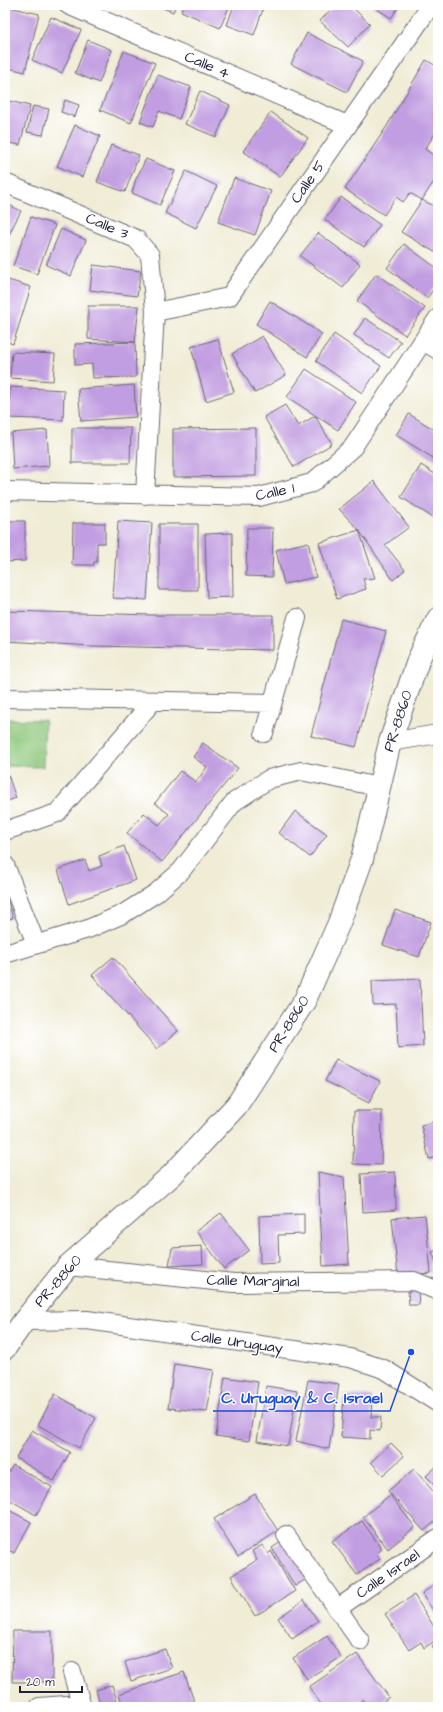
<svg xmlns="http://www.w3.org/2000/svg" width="443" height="1712" viewBox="0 0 443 1712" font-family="'Architects Daughter',sans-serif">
  <rect width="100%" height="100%" fill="#fff"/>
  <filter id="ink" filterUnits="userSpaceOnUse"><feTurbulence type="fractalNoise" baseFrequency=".025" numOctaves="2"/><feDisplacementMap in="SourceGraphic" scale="8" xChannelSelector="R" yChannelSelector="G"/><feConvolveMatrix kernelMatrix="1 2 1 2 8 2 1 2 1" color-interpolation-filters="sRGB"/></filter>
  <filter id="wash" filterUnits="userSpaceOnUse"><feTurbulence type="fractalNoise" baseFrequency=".012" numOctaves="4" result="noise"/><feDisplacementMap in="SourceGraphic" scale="16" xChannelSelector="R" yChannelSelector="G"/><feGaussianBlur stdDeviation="0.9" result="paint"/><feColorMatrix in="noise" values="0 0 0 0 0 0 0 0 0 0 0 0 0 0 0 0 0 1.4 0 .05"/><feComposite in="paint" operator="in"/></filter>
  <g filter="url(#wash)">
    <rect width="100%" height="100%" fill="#f0ecd5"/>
    <path fill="#8dc77c" stroke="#58745c" d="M5,719L45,720L43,767L5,766Z"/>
    <g id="blocks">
      <path fill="#c19de1" d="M155,5H176L173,12Z
        M184,5H230L220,28L181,11Z
        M234,5H253L263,9L254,35L227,25Z
        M335,5H350L370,24L348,47L320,21Z
        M371,5H400L391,18Z
        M5,6L39,14L25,72L5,67Z
        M51,17L81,30L62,73L32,60Z
        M307,33L363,61L347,92L291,64Z
        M88,40L112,50L99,83L75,73Z
        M124,51L155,63L131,123L100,110Z
        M426,60L438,67V134L436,132L425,149L438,159V175L422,200L410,193L403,202L396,197L384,215L345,189L387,126Z
        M158,75L191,87L179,119L159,111L153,127L140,122Z
        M200,91L230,105L216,137L185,124Z
        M5,100L30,106L20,145L5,142Z
        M65,100L79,105L75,117L61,112Z
        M33,106L49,109L43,135L27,132Z
        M271,112L308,138L280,177L243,151Z
        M75,125L100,136L82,177L57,166Z
        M111,145L139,155L125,192L97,182Z
        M146,159L175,171L160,205L132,193L136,179Z
        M186,171L217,186L196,228L165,213Z
        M234,178L271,191L255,235L218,222Z
        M341,197L380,225L364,247L325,220Z
        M422,200L438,208V254L401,232Z
        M5,203L21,211L5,242Z
        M31,217L55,225L37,274L13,266Z
        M61,229L86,240L71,276L46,265Z
        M318,233L360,264L343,288L300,256Z
        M404,244L438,269V283L427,298L387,268Z
        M93,265L141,271L137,296L90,290Z
        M376,274L425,308L405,335L357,301Z
        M5,279L31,287L13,344L5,341Z
        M270,301L322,334L307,357L256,324Z
        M88,306H139L135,342L136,377L93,378L92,364L75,365V344L135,342L88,339Z
        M365,318L401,342L389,358L354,335Z
        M334,334L381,366L362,393L316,361Z
        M262,336L286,375L255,393L232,354Z
        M218,339L234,392L206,401L191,347Z
        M12,352L55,354L53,381L10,378Z
        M306,369L356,402L338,430L287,397Z
        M134,385L136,417L81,421L78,389Z
        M10,387L64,390L63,420L8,418Z
        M285,405L298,426L315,416L332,444L294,467L264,417Z
        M409,414L438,432V461L396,435Z
        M72,428H131L130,463H72Z
        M256,428V476L173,477V429Z
        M47,430L49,466L13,469L11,433Z
        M421,465L438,476V521L401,497Z
        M374,481L409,527L385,545L405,570L393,580L359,530L375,578L363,579L366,589L337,599L319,543L359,530L339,509Z
        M5,521H25V561L5,562Z
        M118,521L152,523L147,600L113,598Z
        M73,523H105V543H97V562H94V565H72Z
        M159,524H198V590H159Z
        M247,528H273L272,577L246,576Z
        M232,533L233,597L207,598L205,534Z
        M308,542L316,577L284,584L276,550Z
        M5,611L152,615H273V650L92,646L5,641Z
        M341,619L386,631L356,747L311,736Z
        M203,743L238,768L162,862L127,833L144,813L159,825L169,814L155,803L180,771L196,782L207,767L193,757Z
        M8,775L16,798L5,802V776Z
        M295,811L327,834L310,857L279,833Z
        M124,846L136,880L69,904L58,870L85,860L89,871L102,866L99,856Z
        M5,892L13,918L5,920Z
        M395,910L431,922L419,957L383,945Z
        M113,957L178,1031L157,1049L92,975Z
        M420,979L423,1046L398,1048L396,1004L373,1005L372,981Z
        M336,1060L380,1081L369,1103L325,1081Z
        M354,1111H382L381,1165L353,1164Z
        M438,1121V1157L429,1159L421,1125Z
        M318,1172L344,1177L349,1264L323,1266Z
        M395,1172L396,1210L363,1212L361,1174Z
        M221,1213L249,1250L224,1269L196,1231Z
        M304,1214V1234L278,1235L279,1263L260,1264L259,1216Z
        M425,1215L431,1273L398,1276L392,1218Z
        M202,1246L203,1264L169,1266L172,1248Z
        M438,1250V1267L432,1252Z
        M418,1290L419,1305H409L408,1291Z
        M174,1364L214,1370L207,1412L168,1408Z
        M225,1377L258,1382L249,1441L216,1436Z
        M308,1380L339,1384L329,1449L296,1441Z
        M266,1386L297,1391L288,1446L257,1441Z
        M55,1394L96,1418L79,1448L38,1425Z
        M344,1395L372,1396L371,1417H381L380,1431L370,1430V1439L341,1437Z
        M32,1430L70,1452L54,1481L16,1458Z
        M391,1443L404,1456L383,1475L371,1462Z
        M13,1465L52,1487L36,1515L5,1497V1478Z
        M438,1465V1488L426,1476Z
        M414,1469L438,1497V1519L424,1531L388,1491Z
        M255,1494L278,1531L238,1557L214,1519Z
        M390,1495L415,1527L388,1549L363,1517Z
        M5,1508L31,1522L14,1553L5,1548Z
        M362,1521L382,1549L376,1554L380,1559L357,1575L332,1541Z
        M284,1540L308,1578L295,1586L272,1548Z
        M262,1545L268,1554L271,1551L295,1591L255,1616L231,1576L257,1560L252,1551Z
        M438,1583V1618L422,1593Z
        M414,1595L438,1633V1639L424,1648L421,1642L409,1650L385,1614Z
        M304,1600L318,1621L292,1639L278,1618Z
        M13,1631H52V1682H12Z
        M327,1636L341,1657L307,1679L293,1658Z
        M438,1643V1655L432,1646Z
        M165,1649L172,1668L131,1681L125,1662Z
        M357,1654L389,1697L376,1707H369L363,1699L351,1707H323L309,1687Z
        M184,1672L196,1707H123L119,1694Z
        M112,1685L119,1707H101L96,1690Z"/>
    </g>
  </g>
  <g filter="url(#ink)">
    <use href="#blocks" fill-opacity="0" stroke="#6a6971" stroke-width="1"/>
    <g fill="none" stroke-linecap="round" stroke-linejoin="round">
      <defs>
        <path id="minor" d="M68,5L347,125
          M5,183L136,239L150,255L155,312L145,495
          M155,312L229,297L431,5
          M423,341L438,350
          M5,491L259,497L312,483L353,447L438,318
          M5,698L272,703
          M264,733L297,618
          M390,742L438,734
          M5,831L57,813L153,701
          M5,865L36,944
          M5,954L88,929L123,914L156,893L181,871L234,802L269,779L301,771L379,787
          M68,1266L234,1283L414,1281L438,1291
          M24,1321L87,1320L350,1358L384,1369L438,1403
          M286,1535L360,1641
          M337,1609L438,1538
          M72,1672L82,1707
          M39,1707L81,1704"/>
        <path id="tertiary" d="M5,1348L24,1321L68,1266L172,1175L237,1105L305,1000L339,923L362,859L390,742L419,658L438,619"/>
      </defs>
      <use href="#minor" stroke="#6a6971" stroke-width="20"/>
      <use href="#tertiary" stroke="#6a6971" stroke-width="24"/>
      <use href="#minor" stroke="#fff" stroke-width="18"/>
      <use href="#tertiary" stroke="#fff" stroke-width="22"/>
    </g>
  </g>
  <g text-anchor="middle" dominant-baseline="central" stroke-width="3" stroke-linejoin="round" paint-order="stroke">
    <g font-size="15" fill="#22223b" stroke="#fff">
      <text transform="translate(207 65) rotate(23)">Calle 4</text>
      <text transform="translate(308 182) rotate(-55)">Calle 5</text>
      <text transform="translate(107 226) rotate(23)">Calle 3</text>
      <text transform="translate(275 492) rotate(-12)">Calle 1</text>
      <text transform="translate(398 721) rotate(-72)">PR-8860</text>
      <text transform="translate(289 1024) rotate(-58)">PR-8860</text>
      <text transform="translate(58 1281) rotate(-49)">PR-8860</text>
      <text transform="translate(253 1281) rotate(1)">Calle Marginal</text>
      <text transform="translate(237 1342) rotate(8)">Calle Uruguay</text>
      <text transform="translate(388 1574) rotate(-35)">Calle Israel</text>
    </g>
  </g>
  <path fill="none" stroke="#1d4ed8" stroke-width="1.5" d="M411 1352L390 1411H213"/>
  <circle fill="#1d4ed8" stroke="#fff" stroke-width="1.5" cx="411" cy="1352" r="4"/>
  <g font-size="16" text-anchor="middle" font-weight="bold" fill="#1d4ed8" stroke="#fff" stroke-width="3" stroke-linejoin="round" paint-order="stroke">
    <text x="302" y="1403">C. Uruguay &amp; C. Israel</text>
  </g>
  <rect width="443" height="1712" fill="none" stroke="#fff" stroke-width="20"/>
  <path d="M20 1686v6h62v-6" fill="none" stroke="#22223b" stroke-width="2"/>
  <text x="26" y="1686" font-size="12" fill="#22223b" stroke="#ffffff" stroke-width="3" paint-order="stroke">20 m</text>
</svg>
